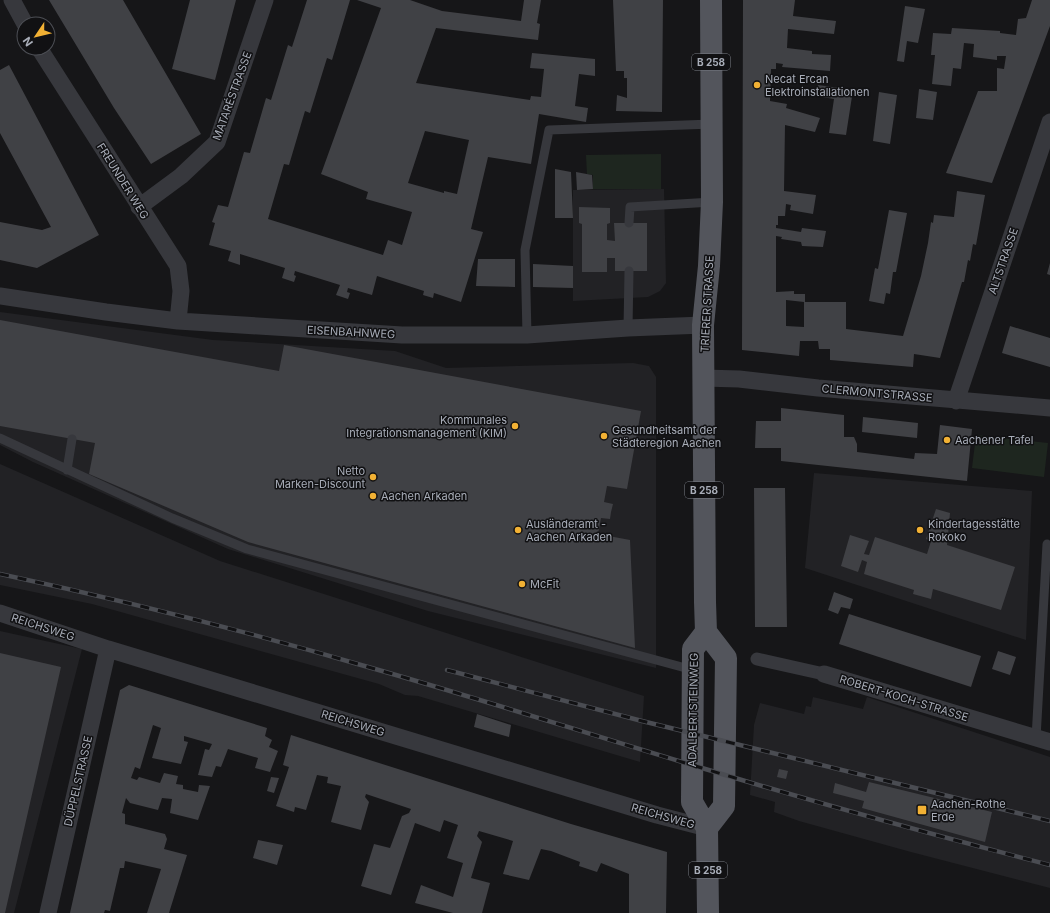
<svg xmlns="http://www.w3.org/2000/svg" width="1050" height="913" viewBox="0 0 1050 913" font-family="Inter,sans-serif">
  <rect width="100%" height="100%" fill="#161618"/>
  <path fill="#222225" d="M664,189L666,283L660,291L648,297L573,301V190Z
    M0,312L213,340L395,351L446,368L633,363L649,366L656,377V668L428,611L228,549L33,462L0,445Z
    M0,464L220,561L644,696L640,762L418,696L405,695L379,684L92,604L0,585Z
    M814,473L1032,491L1026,640L805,568Z
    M0,631L82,649L14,913H0Z
    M813,697L863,709L867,697L1050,757V888L911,852L799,821L774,812L775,802L750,795L754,725L760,703L804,714L806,706L811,707Z"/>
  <path fill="#1e261f" d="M661,154V189H593V175L587,174L586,155Z
    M976,435L1048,443L1044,477L972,468Z"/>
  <path fill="#404145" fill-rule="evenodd" d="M49,0H123L201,134L151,164L114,108Z
    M190,0H236L215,80L172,69Z
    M307,0H350L332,60L327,58L310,113L305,111L289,165L284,164L268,219L383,255L388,240L402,245L412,212L366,199L368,192L321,174L381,8L357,0H410L442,11L521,21L524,0H541L537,23L540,24L538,40L436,28L416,83L530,100L531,96L541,97L544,69L530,68L532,53L595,59V76L579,74L575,106L588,108L586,122L539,114L531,164L488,157L471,229L483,232L461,302L434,293L433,298L423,295L424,291L377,276L372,295L348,288L347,292L350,293L348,299L336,295L340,285L295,271L294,275L296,276L294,282L282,278L285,268L240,254V265L228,261L231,251L209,245L215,223L212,222L218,205L228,207L244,152L250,153L266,98L271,100L288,45L292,47ZM425,131L469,140L457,194L444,191V193L408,183Z
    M613,0H663L662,112L616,111L617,95L627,98V78H624V71H616Z
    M743,0H795L793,16L836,21L834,34L788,29L787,48L812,51V54L831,55L830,71L782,67L783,64L776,63V69H771L770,101L787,104L786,108L820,118L815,132L785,125L784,191L816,195L813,214L790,210L791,205L786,204L785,216H778V225H776V228L801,232L802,228L826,231L823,247L802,246L801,242L781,239L782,237L776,236V292L794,291V294H805V302H846V329L903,336L921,276L928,243L931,222L933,223L934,215L954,217L957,191L985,195L976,245L973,244L970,261L968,260L964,282H962L940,358L914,354L913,367L830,360V349H819L818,341H800L799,356L742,350ZM786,300L804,302V327L786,326Z
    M1032,0H1050V26L992,183L946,173L978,91H997V68L1004,69L1006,56H997V60L973,57L974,44L964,43L961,69L953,68L951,86L932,84L935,55H931L933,33L951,34L952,28L1000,31V33L1016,35L1018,19L1026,18Z
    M905,6L925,9L918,43L907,41L904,62L897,61Z
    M9,65L99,235L37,268L0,260V222L42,230L51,227L0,133V70Z
    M818,85L853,90L846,135L829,133L834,99L816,96Z
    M919,89L937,92L933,120L916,118Z
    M879,92L897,95L890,144L873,141Z
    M555,169L571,172L573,218H555Z
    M576,172L592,175L593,189L577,190Z
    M579,207L610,208V223L607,224V240L615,241L614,223H647V271H615V258H607V272H582V224L579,223Z
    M889,210L907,213L896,272H893L890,294L886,293L884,304L869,301L875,268L878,269Z
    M478,259H515V287L476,286Z
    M1050,263V275L1047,274Z
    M533,264L573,266V288L533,287Z
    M0,320L279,371L284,345L641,411L627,489L607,486L604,502L613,504L611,512L610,519L601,518L598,534L630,540L635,648L248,542L89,474L95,443L0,426Z
    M1010,326L1050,338V367L1002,353Z
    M781,408L844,415V437H854L857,444V452L914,459L915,453L937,454L940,425L972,429L967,481L781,461V448H755L756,421H781Z
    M863,417L918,423L917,438L862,432Z
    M754,488H785L787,627H755Z
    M936,509L950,513L947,545L1015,567L1001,610L933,589L931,599L913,594L914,590L864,574L867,562L862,560L858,572L841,566L850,535L869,541L864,554L869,555L875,537L927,554L931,541L926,539Z
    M834,592L853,599L850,609L841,607L838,614L828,610Z
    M849,614L981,656L971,687L839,644Z
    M998,651L1016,657L1010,675L992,669Z
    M0,653L61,667L5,913H0Z
    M129,685L267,728L265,736L272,740L269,747L278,751L270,772L255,768L258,758L228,749L221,767L216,766L212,777L198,775L205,749L209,750L212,744L184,736V741L188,742L181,764L152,758L161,728L153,725L140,769L135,767L131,778L137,780L139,777L160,783L164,773L178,776L176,784L183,785V789L198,792L199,785L210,786L198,820L170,813L172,799L162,798L158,810L130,803L126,798L122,813L125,814V824L165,834L167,839L164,849L187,855L169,913H147L161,869L125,861L124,868H120L110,911L105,910L104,913H70L120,690Z
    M477,714L511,725L509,737L474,727Z
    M291,735L571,824L667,852L666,913H629V874L601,863L597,872L579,866L580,862L551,851L541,849L529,880L503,874L513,841L479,831L477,836L482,842L471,878L490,883L482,913H453L415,903L421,885L453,897L463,863L447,858L458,825L444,820L440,832L415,823L391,895L361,886L374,844L390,848L402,816L409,813L411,809L366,794L365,797L369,802L361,830L331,822L341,786L327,783L328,777L317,775L306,810L295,807L294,812L276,806L289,767L283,765Z
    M779,769L788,771L786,779L777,777Z
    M271,777L279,778L274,793L267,791Z
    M869,782L992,812L985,842L862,808L864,801L833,793L835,783L866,792Z
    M258,840L283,845L277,865L253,858Z"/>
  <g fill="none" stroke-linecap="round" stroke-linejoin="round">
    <path stroke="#37383d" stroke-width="9" d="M629,223L630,207L712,202
      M628,328L629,271
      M527,335L525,250L549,130L712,124
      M0,438L172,518L247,549L693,670
      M67,470L72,439
      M1036,738L1047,544"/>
    <path stroke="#37383d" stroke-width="13" d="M757,659L824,674"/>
    <path stroke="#37383d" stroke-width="17" d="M12,0L25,24
      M39,48L178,266L181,291L178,321
      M139,207L181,176L217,142L265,0
      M0,296L106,312L178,321L402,335H527L628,328L703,325
      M703,378L739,379L818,388L1050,408
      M956,401L1050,122
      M0,613L108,649L657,815L707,828
      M824,674L1050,742
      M48,913L108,649"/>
    <path stroke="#53555c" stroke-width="22" d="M706,632L705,602L703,325L709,266L712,202L711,0
      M706,632L693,649L692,802L707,828L708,913
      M706,632L726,658L724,806L707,828"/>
    <defs>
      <path id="rail" d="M0,574C121,600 242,630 361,665C475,697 588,734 702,768C817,803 933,835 1050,865
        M447,670L642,721L1050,821"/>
    </defs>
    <use href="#rail" stroke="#4a4c52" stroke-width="4.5"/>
    <use href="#rail" stroke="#111113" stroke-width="3" stroke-dasharray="9" stroke-linecap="butt"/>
  </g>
  <g fill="#f2b134" stroke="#111113" stroke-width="1.5">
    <circle cx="757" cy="85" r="4"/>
    <circle cx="515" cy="426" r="4"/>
    <circle cx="604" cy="436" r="4"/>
    <circle cx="947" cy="440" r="4"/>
    <circle cx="373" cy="477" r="4"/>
    <circle cx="373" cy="496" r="4"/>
    <circle cx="518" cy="530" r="4"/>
    <circle cx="920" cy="530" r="4"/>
    <circle cx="522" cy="584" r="4"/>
    <rect x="917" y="805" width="10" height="10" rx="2"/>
  </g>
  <g text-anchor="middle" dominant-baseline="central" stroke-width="3" stroke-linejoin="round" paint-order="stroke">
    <g fill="#111113" stroke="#7b7e86" stroke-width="1">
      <rect x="692" y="54" width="38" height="16" rx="3"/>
      <rect x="685" y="482" width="38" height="16" rx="3"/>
      <rect x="689" y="862" width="38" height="16" rx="3"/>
    </g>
    <g font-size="10" font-weight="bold" fill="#a8adb8">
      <text x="711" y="62">B 258</text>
      <text x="704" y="490">B 258</text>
      <text x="708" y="870">B 258</text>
    </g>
    <g font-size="11" fill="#a8adb8" stroke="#111113" text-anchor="start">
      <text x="765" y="79">Necat Ercan<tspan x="765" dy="13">Elektroinstallationen</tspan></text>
      <text x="507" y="420" text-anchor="end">Kommunales<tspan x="507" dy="13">Integrationsmanagement (KIM)</tspan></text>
      <text x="612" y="430">Gesundheitsamt der<tspan x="612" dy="13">Städteregion Aachen</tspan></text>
      <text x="955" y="440">Aachener Tafel</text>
      <text x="365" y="471" text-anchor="end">Netto<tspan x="365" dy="13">Marken-Discount</tspan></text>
      <text x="381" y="496">Aachen Arkaden</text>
      <text x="526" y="524">Ausländeramt -<tspan x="526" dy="13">Aachen Arkaden</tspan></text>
      <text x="928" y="524">Kindertagesstätte<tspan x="928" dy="13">Rokoko</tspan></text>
      <text x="530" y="584">McFit</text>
      <text x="931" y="804">Aachen-Rothe<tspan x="931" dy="13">Erde</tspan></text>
    </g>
    <g font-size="11" fill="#a8adb8" stroke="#111113">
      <text transform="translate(232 96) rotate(-70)">MATARÉSTRASSE</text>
      <text transform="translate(123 181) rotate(58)">FREUNDER WEG</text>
      <text transform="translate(1003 261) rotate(-71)">ALTSTRASSE</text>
      <text transform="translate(707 304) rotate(-87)">TRIERER STRASSE</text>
      <text transform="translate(351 332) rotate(3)">EISENBAHNWEG</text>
      <text transform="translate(877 393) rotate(5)">CLERMONTSTRASSE</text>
      <text transform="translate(43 627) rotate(18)">REICHSWEG</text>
      <text transform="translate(904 698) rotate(17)">ROBERT-KOCH-STRASSE</text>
      <text transform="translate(693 710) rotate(-89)">ADALBERTSTEINWEG</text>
      <text transform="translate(353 723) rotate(17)">REICHSWEG</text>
      <text transform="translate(78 781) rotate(-77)">DÜPPELSTRASSE</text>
      <text transform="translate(663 816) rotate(16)">REICHSWEG</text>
    </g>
  </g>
  <g transform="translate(36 36) rotate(235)"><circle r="19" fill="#111113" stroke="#4d4f55"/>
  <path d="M0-3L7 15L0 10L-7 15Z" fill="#f2b134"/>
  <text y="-6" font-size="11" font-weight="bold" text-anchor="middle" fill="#a8adb8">N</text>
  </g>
</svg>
